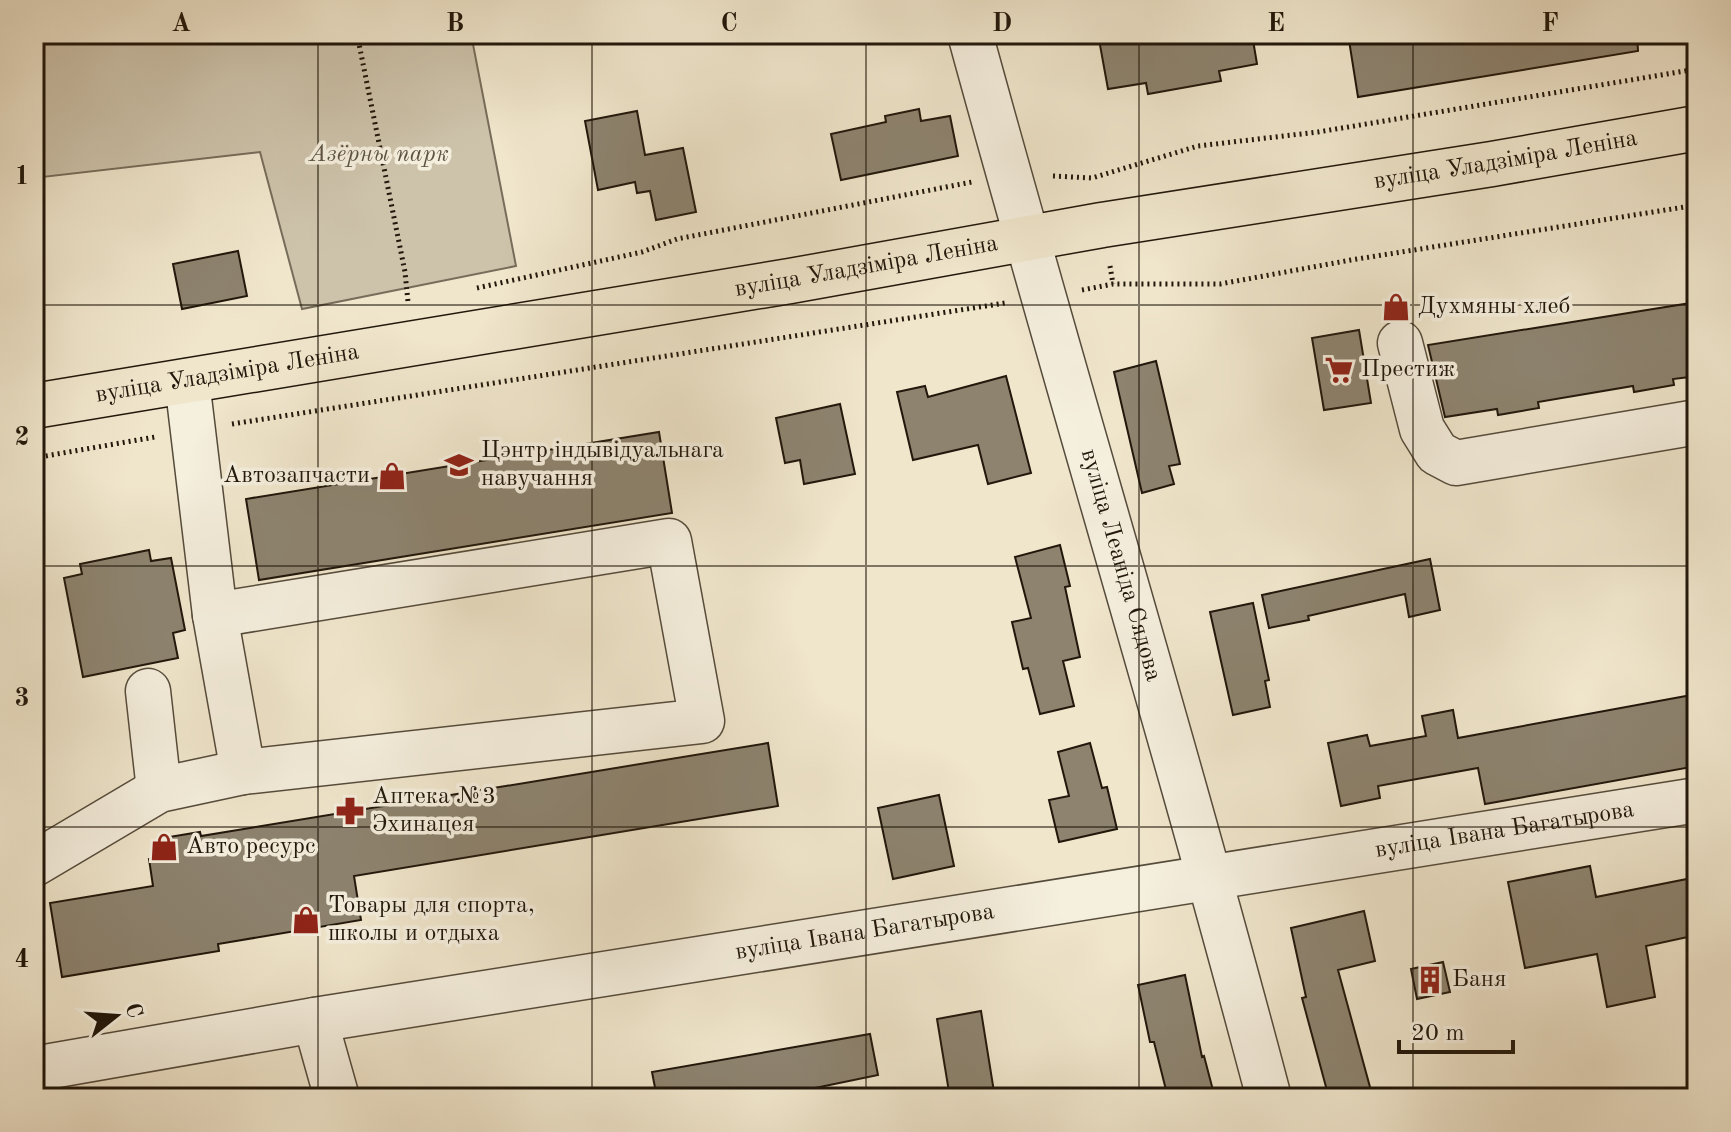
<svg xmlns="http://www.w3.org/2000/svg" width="1731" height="1132" viewBox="0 0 1731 1132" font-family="'Old Standard TT',serif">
  <rect width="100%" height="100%" fill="#f0e6cc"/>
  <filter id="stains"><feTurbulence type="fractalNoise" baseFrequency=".0025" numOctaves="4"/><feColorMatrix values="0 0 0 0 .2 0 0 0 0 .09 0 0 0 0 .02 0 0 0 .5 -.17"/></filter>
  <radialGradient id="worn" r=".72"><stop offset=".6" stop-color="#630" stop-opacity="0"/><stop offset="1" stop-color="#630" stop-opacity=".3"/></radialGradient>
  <path fill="#cdc3ab" stroke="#776d5b" stroke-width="2" d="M34,34H471L516,266L302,309L260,152L34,178Z"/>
  <path fill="#8d836f" stroke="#21170b" stroke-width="2" d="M1098,34H1252L1257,64L1219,71L1221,81L1148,94L1146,83L1108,89Z
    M1348,34H1637L1638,51L1358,97Z
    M919,109L921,121L950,116L958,156L841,180L831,134L886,122L885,116Z
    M637,111L645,155L683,148L696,212L656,220L650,191L637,193L635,182L598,190L585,121Z
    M238,251L247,296L182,309L173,264Z
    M1697,302V376L1673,379L1674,385L1634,392L1633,386L1538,402L1539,408L1498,415L1497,409L1445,417L1428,345Z
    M1359,330L1371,403L1324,410L1312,338Z
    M1156,361L1180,464L1169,466L1174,484L1142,493L1114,372Z
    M1006,376L1031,473L988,484L978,445L913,460L897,392L925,386L928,397Z
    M840,404L855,474L804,484L800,460L785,463L776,418Z
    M659,432L672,513L259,580L246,499Z
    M1060,545L1070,586L1065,587L1080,657L1063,661L1074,706L1040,714L1028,668L1023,669L1012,622L1031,618L1015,557Z
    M149,550L151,561L171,558L185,630L173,633L178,658L83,677L64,578L82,574L80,564Z
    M1430,559L1440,610L1409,617L1405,594L1308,616L1309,620L1269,628L1262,595Z
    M1253,603L1269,680L1265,681L1270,707L1233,715L1210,612Z
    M1697,694V766L1485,804L1478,768L1378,786L1380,798L1341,806L1328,743L1367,735L1370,746L1426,736L1422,716L1453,710L1458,738Z
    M768,743L778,806L354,876L361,920L218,944L219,951L62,977L50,903L153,886L149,859L166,856L163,838L200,832L201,836Z
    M1090,743L1102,788L1107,787L1117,829L1059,842L1049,800L1069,796L1058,752Z
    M939,795L954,866L893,879L878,808Z
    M1590,866L1596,897L1687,879L1697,935L1646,946L1655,997L1607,1007L1597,954L1525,968L1508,882Z
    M1364,911L1375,961L1338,970L1373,1098H1329L1302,998L1306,997L1291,928Z
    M1443,962L1450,992L1417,999L1411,969Z
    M1185,975L1202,1057L1204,1056L1215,1098H1168L1154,1042H1150L1138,985Z
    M981,1011L995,1098H950L937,1019Z
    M870,1034L878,1075L815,1088L817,1098H657L652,1072Z"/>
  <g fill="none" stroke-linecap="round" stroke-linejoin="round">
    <defs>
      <g id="minor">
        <path id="s1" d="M970,34C1067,389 1175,742 1269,1098"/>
        <path d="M1400,343L1422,429L1437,453L1456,463L1697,422"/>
        <path d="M187,381L215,615L243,772"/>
        <path d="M148,691L159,790"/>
        <path d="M34,864L159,790L243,772L702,721L669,541L215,615"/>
        <path d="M315,1020L337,1098"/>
        <path id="s2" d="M34,1069L315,1020L1697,800"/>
      </g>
      <g id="major">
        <path id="s3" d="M34,406L790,281L1102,225L1492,164L1697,128"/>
      </g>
    </defs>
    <use href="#minor" stroke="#554b3b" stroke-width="47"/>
    <use href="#major" stroke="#21170b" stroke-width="47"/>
    <path stroke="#21170b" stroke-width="5" stroke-dasharray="2 4" stroke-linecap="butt" d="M357,34L405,272L408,302
      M1053,176L1092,178L1198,146L1318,132L1697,69
      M1110,266L1113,284
      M477,288L642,252L677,239L972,182
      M1082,290L1113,284H1220L1351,260L1697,205
      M232,424L1005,303
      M34,458L155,437"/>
    <use href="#minor" stroke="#f5efde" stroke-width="44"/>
    <use href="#major" stroke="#f0e6cc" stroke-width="44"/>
  </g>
  <path fill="none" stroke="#21170b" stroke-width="2" stroke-opacity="0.55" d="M318,34V1098M592,34V1098M866,34V1098M1139,34V1098M1413,34V1098M34,305H1697M34,566H1697M34,827H1697"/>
  <defs>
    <symbol id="shop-bare" viewBox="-9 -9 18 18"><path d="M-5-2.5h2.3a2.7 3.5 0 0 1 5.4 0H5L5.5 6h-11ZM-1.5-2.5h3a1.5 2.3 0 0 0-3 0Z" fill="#8f2418" stroke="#f5efde" stroke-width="2.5" paint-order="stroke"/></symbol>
    <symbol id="supermarket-bare" viewBox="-9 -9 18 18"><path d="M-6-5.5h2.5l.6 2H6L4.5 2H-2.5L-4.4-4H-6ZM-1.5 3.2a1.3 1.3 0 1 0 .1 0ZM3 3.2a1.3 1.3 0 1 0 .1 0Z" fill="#8f2418" stroke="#f5efde" stroke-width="2.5" paint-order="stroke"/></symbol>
    <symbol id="school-bare" viewBox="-9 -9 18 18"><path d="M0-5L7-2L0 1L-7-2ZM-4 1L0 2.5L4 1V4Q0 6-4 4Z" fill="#8f2418" stroke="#f5efde" stroke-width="2.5" paint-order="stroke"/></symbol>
    <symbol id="pharmacy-bare" viewBox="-9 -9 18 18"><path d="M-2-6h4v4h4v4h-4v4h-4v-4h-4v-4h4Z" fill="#8f2418" stroke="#f5efde" stroke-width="2.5" paint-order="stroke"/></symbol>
    <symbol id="building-bare" viewBox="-9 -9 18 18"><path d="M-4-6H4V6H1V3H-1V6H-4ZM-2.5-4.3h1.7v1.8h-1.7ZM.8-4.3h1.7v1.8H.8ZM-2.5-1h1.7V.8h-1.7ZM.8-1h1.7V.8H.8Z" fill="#8f2418" stroke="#f5efde" stroke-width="2.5" paint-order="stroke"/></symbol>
  </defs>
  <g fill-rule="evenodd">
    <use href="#shop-bare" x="1376" y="287" width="40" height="40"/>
    <use href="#supermarket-bare" x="1319" y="350" width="40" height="40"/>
    <use href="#school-bare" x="439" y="445" width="40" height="40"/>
    <use href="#shop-bare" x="372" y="456" width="40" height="40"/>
    <use href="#pharmacy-bare" x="330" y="791" width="40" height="40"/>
    <use href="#shop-bare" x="144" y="827" width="40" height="40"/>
    <use href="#shop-bare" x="286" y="900" width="40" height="40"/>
    <use href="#building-bare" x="1410" y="960" width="40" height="40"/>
  </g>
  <g text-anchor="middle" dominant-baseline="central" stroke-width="7" stroke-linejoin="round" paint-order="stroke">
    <g font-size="24" font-style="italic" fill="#5d5343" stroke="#f5efde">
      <text x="379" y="155">Азёрны парк</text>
    </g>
    <g font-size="24" fill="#21170b" stroke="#f5efde">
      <text stroke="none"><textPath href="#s3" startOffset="1492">вуліца Уладзіміра Леніна</textPath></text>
      <text stroke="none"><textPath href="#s3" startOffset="844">вуліца Уладзіміра Леніна</textPath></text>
      <text stroke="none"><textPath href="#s3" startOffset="196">вуліца Уладзіміра Леніна</textPath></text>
      <text stroke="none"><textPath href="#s1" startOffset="552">вуліца Леаніда Сядова</textPath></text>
      <text stroke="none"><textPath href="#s2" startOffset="1490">вуліца Івана Багатырова</textPath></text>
      <text stroke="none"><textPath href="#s2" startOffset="842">вуліца Івана Багатырова</textPath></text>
    </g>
    <g font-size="24" fill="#21170b" stroke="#f5efde" text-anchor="start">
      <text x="1418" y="307">Духмяны хлеб</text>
      <text x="1361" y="370">Престиж</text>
      <text x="481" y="451">Цэнтр індывідуальнага<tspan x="481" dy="28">навучання</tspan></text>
      <text x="370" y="476" text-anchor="end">Автозапчасти</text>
      <text x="372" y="797">Аптека №3<tspan x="372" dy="28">Эхинацея</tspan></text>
      <text x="186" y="847">Авто ресурс</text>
      <text x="328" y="906">Товары для спорта,<tspan x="328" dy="28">школы и отдыха</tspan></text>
      <text x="1452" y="980">Баня</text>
    </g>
  </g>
  <rect width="1731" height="1132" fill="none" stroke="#f0e6cc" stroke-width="88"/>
  <g transform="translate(116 1016) rotate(73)" stroke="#f5efde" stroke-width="6" paint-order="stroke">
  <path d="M0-6L14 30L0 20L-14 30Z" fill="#21170b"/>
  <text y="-12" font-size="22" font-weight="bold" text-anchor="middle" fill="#21170b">С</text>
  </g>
  <path d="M1399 1040v12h114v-12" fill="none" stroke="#21170b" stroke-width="4"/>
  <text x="1411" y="1040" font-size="24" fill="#21170b" stroke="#f5efde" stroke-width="6" paint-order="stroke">20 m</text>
  <rect x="44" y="44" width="1643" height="1044" fill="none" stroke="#21170b" stroke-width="3"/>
  <g font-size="26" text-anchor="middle" font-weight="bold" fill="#21170b">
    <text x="181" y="31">A</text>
    <text x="455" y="31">B</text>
    <text x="729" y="31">C</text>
    <text x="1002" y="31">D</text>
    <text x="1276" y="31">E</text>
    <text x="1550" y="31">F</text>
    <text x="22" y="184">1</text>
    <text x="22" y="445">2</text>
    <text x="22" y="706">3</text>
    <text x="22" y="967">4</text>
  </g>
  <rect width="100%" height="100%" filter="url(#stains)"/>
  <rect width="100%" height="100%" fill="url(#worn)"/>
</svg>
